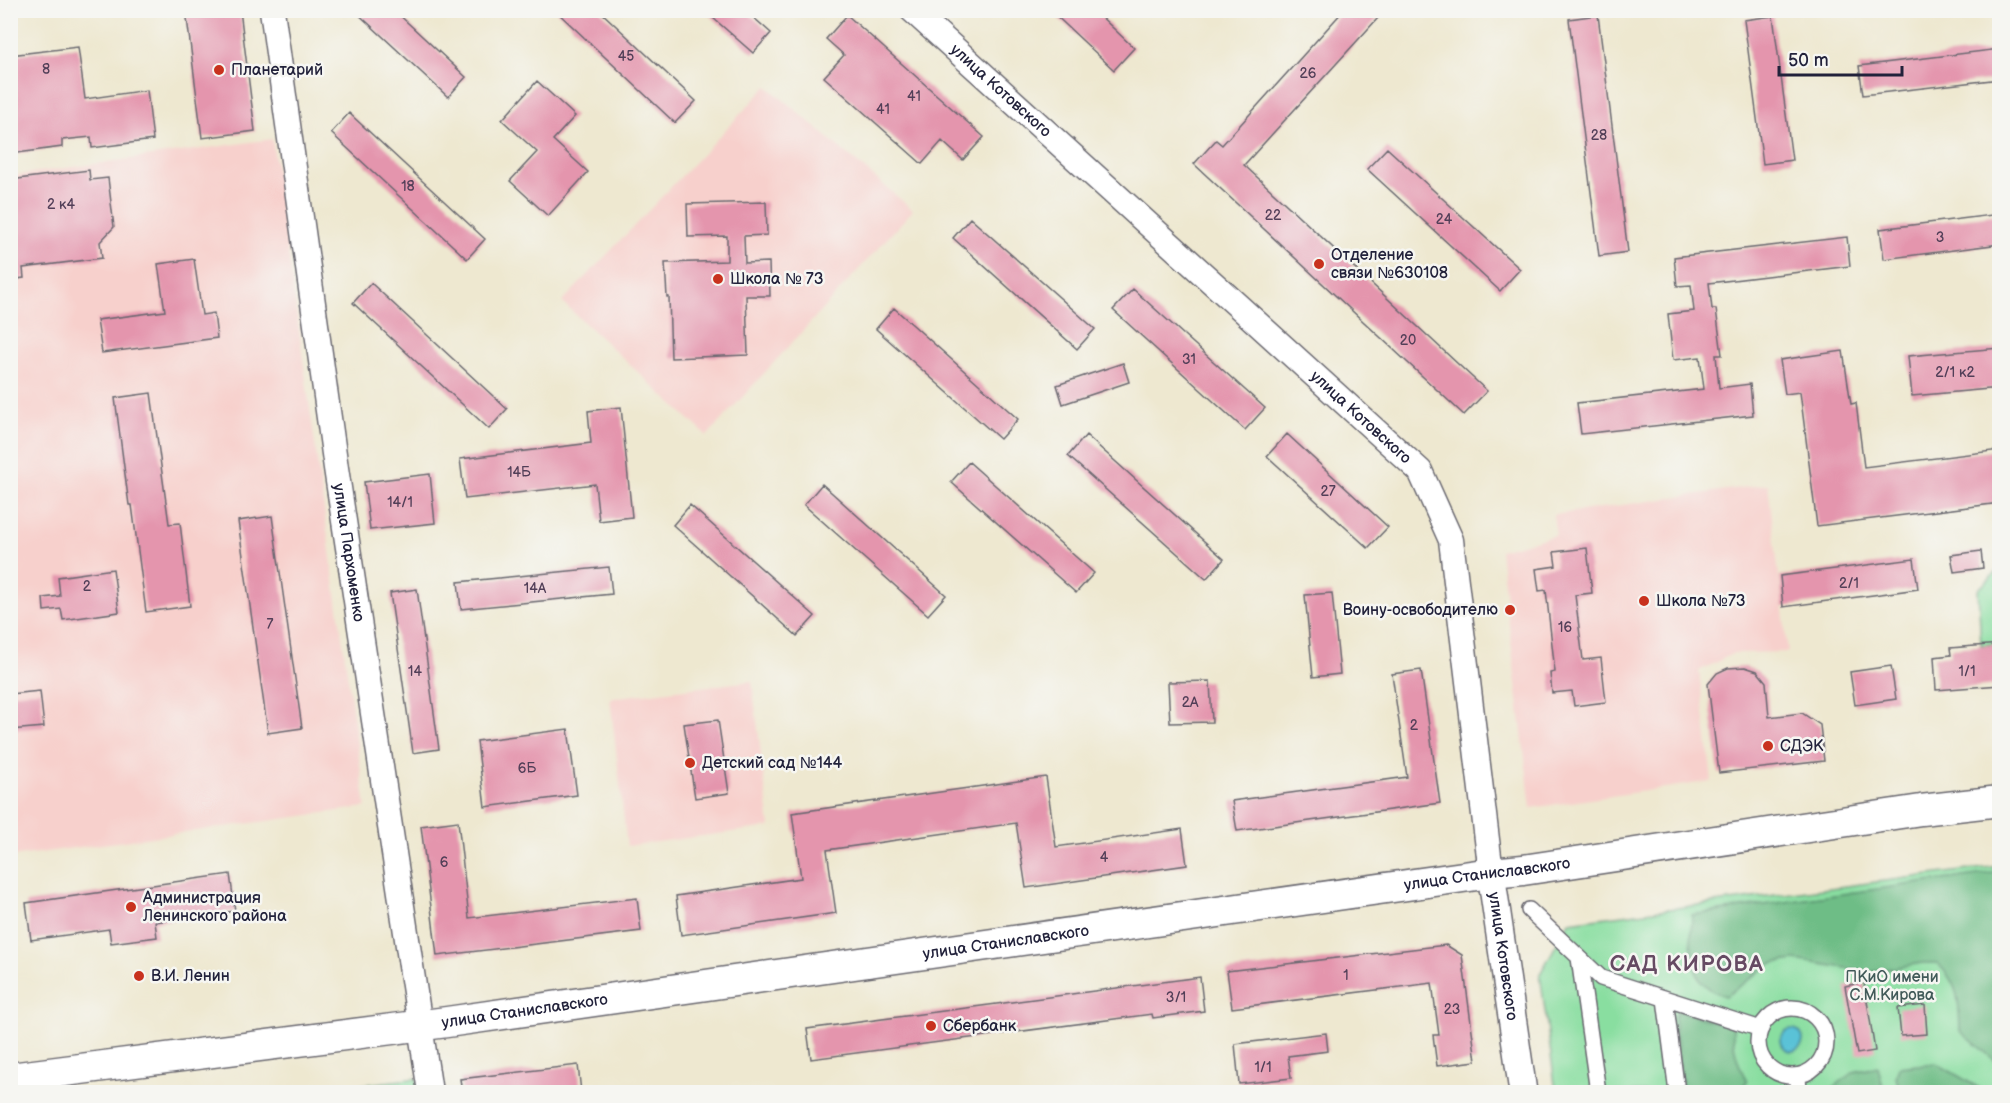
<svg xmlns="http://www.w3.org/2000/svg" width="2010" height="1103" viewBox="0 0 2010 1103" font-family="'Balsamiq Sans',sans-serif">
  <rect width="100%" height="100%" fill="#f6f6f2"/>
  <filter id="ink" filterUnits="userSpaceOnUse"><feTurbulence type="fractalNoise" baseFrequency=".0167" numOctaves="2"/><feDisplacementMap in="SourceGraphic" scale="12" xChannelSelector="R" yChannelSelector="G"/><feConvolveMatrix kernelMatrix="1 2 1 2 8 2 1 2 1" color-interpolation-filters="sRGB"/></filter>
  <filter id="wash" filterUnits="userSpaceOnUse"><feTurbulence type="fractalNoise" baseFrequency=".008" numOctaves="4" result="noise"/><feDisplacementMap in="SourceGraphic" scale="24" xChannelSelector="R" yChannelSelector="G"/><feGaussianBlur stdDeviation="1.35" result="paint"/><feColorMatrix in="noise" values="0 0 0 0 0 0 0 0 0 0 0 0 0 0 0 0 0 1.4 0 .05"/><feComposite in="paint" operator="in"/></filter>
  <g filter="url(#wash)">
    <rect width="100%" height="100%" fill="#eee8d0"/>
    <path fill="#f7d0cc" d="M767,86L913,210L707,436L562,302Z
      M272,139L366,807L11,857L10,176Z
      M1768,484L1788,652L1734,653L1699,671L1712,781L1531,808L1500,550L1556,535L1553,515Z
      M752,681L770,827L627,846L610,698Z"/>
    <path fill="#89dea0" stroke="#56806e" stroke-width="1.5" d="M1999,569V644L1981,645L1978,590Z
      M1999,866V1092H1556L1540,974L1569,922Z
      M417,1078L419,1092H305Z"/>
    <path fill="#6ebd86" stroke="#487060" stroke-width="1.5" d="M1999,872V1064L1960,1031C1959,1002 1960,985 1937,963H1922L1871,972L1795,960L1772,963L1726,996C1686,986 1691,948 1692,915Z
      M1682,1012L1733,1027C1733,1048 1737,1063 1747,1081L1739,1092H1683L1674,1019L1676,1013Z
      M1936,1063L1986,1092H1900L1896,1077L1899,1067Z
      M1878,1067L1884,1092H1828L1853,1072Z"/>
    <path fill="#5ac2d7" stroke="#3e7289" stroke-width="1.5" d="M1781 1040a11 11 0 1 1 22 0a11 11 0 1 1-22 0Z"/>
    <g id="blocks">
      <path fill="#e495ad" d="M186,10H240L255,131L202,138Z
        M354,10H394L466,77L448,97Z
        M555,10H599L696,101L675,123Z
        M704,10H745L771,33L753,53Z
        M1050,10H1094L1134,48L1114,70Z
        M1344,10H1370L1378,18L1244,165L1487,391L1464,415L1194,164L1216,140L1222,145Z
        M847,15L984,137L963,160L942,141L922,164L824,77L844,55L826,39Z
        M1598,15L1628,252L1599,256L1569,19Z
        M1773,16L1792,160L1763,164L1744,20Z
        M78,47L85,99L147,90L153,140L92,148L91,137L62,140V147L10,154V55Z
        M2000,49V79L1863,95L1859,66Z
        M537,81L575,116L553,140L588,172L548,216L510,181L537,152L502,120Z
        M349,113L485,239L467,259L331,133Z
        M1387,148L1520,269L1500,291L1367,169Z
        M89,170L90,180L108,178L114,227L100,242L102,258L23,268L24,278L10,280V180Z
        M766,202L767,235L744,236L745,263L769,262L770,296H746L748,355L671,358L669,297H667L665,263L727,261V236L688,237L687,204Z
        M2000,214V244L1884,259L1880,229Z
        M970,218L1095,329L1077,349L953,238Z
        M1847,237L1850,266L1709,283L1712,309H1716L1722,355H1716L1719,388L1750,384L1753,415L1581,434L1577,403L1704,389L1700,357L1673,360L1668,314L1694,311L1691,285L1677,286L1674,257Z
        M194,259L202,315L214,313L217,338L102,353L97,320L165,311L158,264Z
        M371,283L507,409L489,429L353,303Z
        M1133,289L1265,408L1245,430L1113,310Z
        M894,308L1018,419L1000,439L876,329Z
        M2000,348V388L1912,396L1908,356Z
        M1843,351L1851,404L1856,403L1864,467L2000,450V503L1817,526L1800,392L1785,394L1780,360Z
        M1123,363L1129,382L1063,404L1057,385Z
        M151,393L169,524L180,523L190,606L146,612L132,505H129L115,398Z
        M621,407L632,517L599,521L595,484L465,499L460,459L591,443L588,411Z
        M1287,434L1388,527L1368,548L1267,456Z
        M1086,435L1224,559L1206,579L1068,456Z
        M969,462L1094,573L1076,593L951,482Z
        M430,474L435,523L370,530L364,482Z
        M822,484L946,595L928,615L804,505Z
        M690,505L815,616L797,636L673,525Z
        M272,516L302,728L268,733L238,521Z
        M1587,548L1592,593L1575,595L1583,660L1601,658L1606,702L1574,706L1572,691L1552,693L1550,673L1555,672L1546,590L1539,591L1536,569L1556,566L1554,552Z
        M1981,551L1983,568L1954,572L1951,555Z
        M1914,559L1918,589L1783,607L1780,576Z
        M609,567L612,594L461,609L458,582Z
        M113,569L119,612L63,620L61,609L44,611L43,598L60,596L58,577Z
        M417,589L439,749L413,753L390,593Z
        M1332,593L1340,674L1313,677L1305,595Z
        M2000,644V685L1936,690L1934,657L1951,655L1950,648Z
        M1891,666L1896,699L1855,705L1850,672Z
        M1745,667L1757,671L1766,682L1769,717L1802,713L1820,725L1824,761L1719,773L1708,684L1717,673L1728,668Z
        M1421,670L1440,803L1237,831L1232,801L1407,777L1392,674Z
        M1210,681L1212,722L1170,723L1168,682Z
        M40,691L44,727L10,730V694Z
        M718,720L729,793L695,798L684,724Z
        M568,729L577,795L485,807L477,741Z
        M1046,777L1056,847L1182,829L1187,865L1026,888L1016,823L827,850L836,913L681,935L676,896L801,878L792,813Z
        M458,821L469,918L637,898L641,931L437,956L421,826Z
        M230,874L235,911L155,922L157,937L111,943L109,929L31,940L26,903Z
        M1446,945L1462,955L1476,1061L1437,1066L1433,1035H1439L1432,983L1232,1008L1227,971Z
        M1200,977L1204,1011L1153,1018L1152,1014L811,1059L807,1029Z
        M1864,982L1875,1051L1857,1054L1845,986Z
        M1925,1005L1927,1034L1901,1036L1898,1008Z
        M1326,1033L1328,1051L1288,1056L1291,1078L1239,1084L1235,1044Z
        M578,1065L581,1092H462L460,1079Z"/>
    </g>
  </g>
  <g filter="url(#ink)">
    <use href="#blocks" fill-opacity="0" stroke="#69676f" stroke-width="1.5"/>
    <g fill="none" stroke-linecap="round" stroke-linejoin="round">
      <defs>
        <path id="pedestrian" d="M1529,910L1601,978L1761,1029
          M1579,958L1598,1092
          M1665,999L1677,1092
          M1758 1042a34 34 0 1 1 68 0a34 34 0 1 1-68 0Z
          M1798,1076L1799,1092"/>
        <g id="tertiary">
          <path id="s1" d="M272,10L336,468L430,1092"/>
          <path id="s2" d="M912,10L1420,471L1451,540L1491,873"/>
        </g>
        <g id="secondary">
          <path id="s3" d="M1491,873L1523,1092"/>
        </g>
        <g id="primary">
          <path id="s4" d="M10,1078L447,1022L1491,873L1523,870L1921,810L2000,801"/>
        </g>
      </defs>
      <use href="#pedestrian" stroke="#69676f" stroke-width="18"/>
      <use href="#tertiary" stroke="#69676f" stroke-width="27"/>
      <use href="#secondary" stroke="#69676f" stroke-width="30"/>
      <use href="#primary" stroke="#69676f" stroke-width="33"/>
      <use href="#pedestrian" stroke="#fff" stroke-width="15"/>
      <use href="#tertiary" stroke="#fff" stroke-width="24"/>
      <use href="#secondary" stroke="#fff" stroke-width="27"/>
      <use href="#primary" stroke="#fff" stroke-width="30"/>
    </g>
  </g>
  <g fill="#c8321e" stroke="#f6f6f2" stroke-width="2">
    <circle cx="219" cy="70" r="6"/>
    <circle cx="1319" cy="264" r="6"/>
    <circle cx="718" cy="279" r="6"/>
    <circle cx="1644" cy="601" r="6"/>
    <circle cx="1510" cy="610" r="6"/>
    <circle cx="1768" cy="746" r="6"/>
    <circle cx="690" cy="763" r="6"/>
    <circle cx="131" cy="907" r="6"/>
    <circle cx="139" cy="976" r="6"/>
    <circle cx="931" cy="1026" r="6"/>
  </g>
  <g text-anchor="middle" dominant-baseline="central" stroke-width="5" stroke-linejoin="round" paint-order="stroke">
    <g font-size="14" fill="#523f58">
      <text x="626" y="56">45</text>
      <text x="46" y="69">8</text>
      <text x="1308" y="73">26</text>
      <text x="914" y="96">41</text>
      <text x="883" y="109">41</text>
      <text x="1599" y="135">28</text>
      <text x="408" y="186">18</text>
      <text x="61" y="204">2 к4</text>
      <text x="1273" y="215">22</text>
      <text x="1444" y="219">24</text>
      <text x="1940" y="237">3</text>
      <text x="1408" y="340">20</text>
      <text x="1189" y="359">31</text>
      <text x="1955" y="372">2/1 к2</text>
      <text x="519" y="472">14Б</text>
      <text x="1328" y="491">27</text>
      <text x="400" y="502">14/1</text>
      <text x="1849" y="583">2/1</text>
      <text x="87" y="586">2</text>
      <text x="535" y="588">14А</text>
      <text x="270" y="624">7</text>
      <text x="1565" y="627">16</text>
      <text x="415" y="671">14</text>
      <text x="1967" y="671">1/1</text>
      <text x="1190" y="702">2А</text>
      <text x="1414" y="725">2</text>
      <text x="527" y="768">6Б</text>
      <text x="1104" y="857">4</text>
      <text x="444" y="862">6</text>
      <text x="1346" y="975">1</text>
      <text x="1176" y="997">3/1</text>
      <text x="1452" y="1009">23</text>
      <text x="1263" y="1067">1/1</text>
    </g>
    <g font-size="16" fill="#22223b" stroke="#f6f6f2" text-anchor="start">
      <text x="231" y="70">Планетарий</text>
      <text x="1331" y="255">Отделение<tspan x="1331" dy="18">связи №630108</tspan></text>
      <text x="730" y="279">Школа № 73</text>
      <text x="1656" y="601">Школа №73</text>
      <text x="1498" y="610" text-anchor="end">Воину-освободителю</text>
      <text x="1780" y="746">СДЭК</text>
      <text x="702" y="763">Детский сад №144</text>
      <text x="143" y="898">Администрация<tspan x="143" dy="18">Ленинского района</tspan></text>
      <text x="151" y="976">В.И. Ленин</text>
      <text x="943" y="1026">Сбербанк</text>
    </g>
    <g font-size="16" fill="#22223b" stroke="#f6f6f2">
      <text stroke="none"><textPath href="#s2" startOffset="120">улица Котовского</textPath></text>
      <text stroke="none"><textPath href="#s2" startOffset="606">улица Котовского</textPath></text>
      <text stroke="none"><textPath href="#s1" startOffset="548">улица Пархоменко</textPath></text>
      <text stroke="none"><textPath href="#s4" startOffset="1491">улица Станиславского</textPath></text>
      <text stroke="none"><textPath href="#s4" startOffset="1005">улица Станиславского</textPath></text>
      <text stroke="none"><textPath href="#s3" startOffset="84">улица Котовского</textPath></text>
      <text stroke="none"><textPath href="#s4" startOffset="519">улица Станиславского</textPath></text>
    </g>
    <g font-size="16" fill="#415a59" stroke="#f6f6f2">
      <text x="1892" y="977">ПКиО имени<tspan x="1892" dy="18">С.М.Кирова</tspan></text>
    </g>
    <g font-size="22" font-weight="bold" letter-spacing="1.5" fill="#664a63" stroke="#f6f6f2">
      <text x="1687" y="964">САД КИРОВА</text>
    </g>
  </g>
  <rect width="2010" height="1103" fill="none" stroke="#f6f6f2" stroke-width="36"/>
  <path d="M1779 66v9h123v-9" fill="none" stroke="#22223b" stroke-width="3"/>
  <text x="1788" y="66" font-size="18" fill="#22223b" stroke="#f6f6f2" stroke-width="4.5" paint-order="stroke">50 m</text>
</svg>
